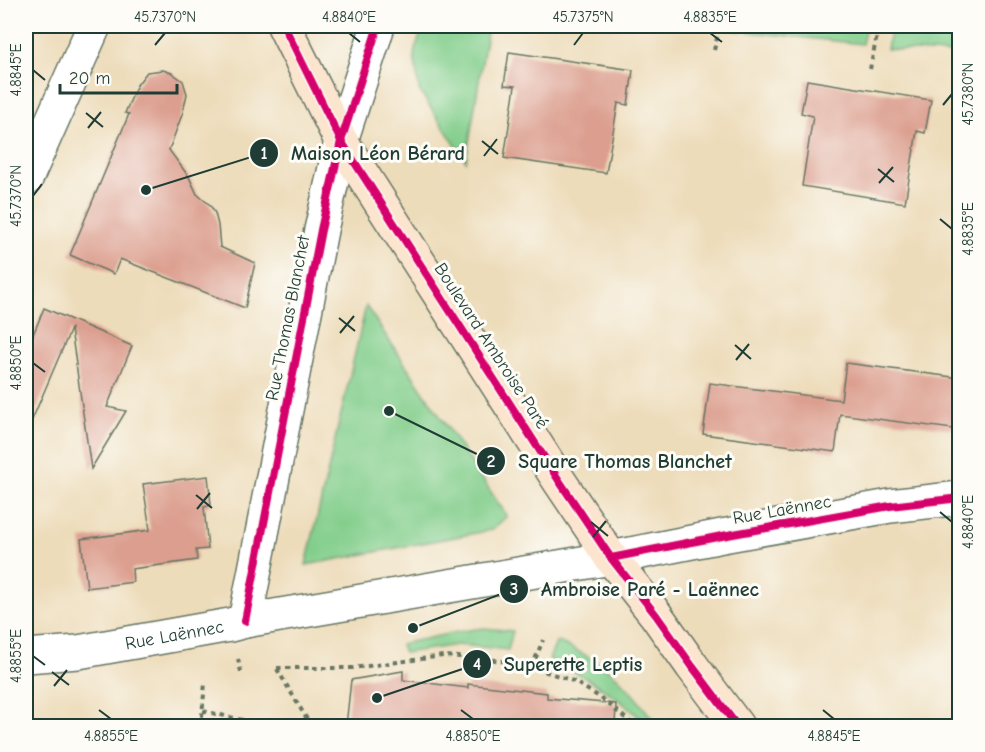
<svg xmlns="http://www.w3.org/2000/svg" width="985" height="752" viewBox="0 0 985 752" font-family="'Comic Neue',sans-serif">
  <rect width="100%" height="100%" fill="#fdfcf7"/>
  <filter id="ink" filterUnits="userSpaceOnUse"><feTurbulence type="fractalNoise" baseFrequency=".0167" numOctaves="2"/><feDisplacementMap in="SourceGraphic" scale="12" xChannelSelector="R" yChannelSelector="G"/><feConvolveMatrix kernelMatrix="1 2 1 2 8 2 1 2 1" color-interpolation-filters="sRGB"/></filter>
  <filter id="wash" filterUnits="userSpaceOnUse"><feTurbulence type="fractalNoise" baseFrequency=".008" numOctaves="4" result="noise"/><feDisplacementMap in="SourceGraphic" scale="24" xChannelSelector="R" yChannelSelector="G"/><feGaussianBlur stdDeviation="1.35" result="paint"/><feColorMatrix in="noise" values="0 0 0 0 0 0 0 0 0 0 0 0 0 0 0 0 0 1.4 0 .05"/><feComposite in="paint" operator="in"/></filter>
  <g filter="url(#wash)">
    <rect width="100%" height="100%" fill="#eddcba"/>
    <path fill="#82ce8b" stroke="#508660" stroke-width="1.5" d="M423,26H488L466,161L419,90L414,53Z
      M725,26H866L862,44L724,29Z
      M891,26H959V54L887,49Z
      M366,306L507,516L492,530L306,565Z
      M484,628L513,631L508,650L482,647L457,645L404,653L401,644L462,631Z
      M557,641C580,652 604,663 622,682C635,695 646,711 658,726H648C620,696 586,677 549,659Z"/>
    <g id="blocks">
      <path fill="#dc9f8f" d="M509,52L633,70L628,105L618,103L606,173L504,158L515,86L504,85Z
        M163,70L172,73L183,81L187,94L183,112L169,150L189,177L197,194L210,205L215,213L218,225L220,247L255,263L245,308L120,259L114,274L70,255L129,114L125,113L137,85L147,72Z
        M807,80L931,100L925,133L917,131L905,203L802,186L813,116L801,113Z
        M44,308L132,346L107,407L126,411L91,469L71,329L26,434V352Z
        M846,363L960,378V430L840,414L835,452L703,434L710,383L841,400Z
        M208,476L211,505L204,507L208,549L196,550L197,560L132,569L133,582L87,588L81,539L150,530L143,484Z
        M403,671V680L468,688V684L547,693V698L616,704L615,726H346L351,680Z"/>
    </g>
  </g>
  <g filter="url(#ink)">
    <use href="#blocks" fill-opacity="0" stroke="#677563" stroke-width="1.5"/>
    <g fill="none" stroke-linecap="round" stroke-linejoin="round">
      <defs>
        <g id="street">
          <path d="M26,179L94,26"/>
          <path d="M245,621L321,230L341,141L378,26"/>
          <path id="s1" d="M26,656L78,652L230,625L245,621L611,558L722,536L890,506L960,498"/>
        </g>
        <path id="secondary" d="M284,26L341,141L560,482L611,558L656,615L692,666L737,726"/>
      </defs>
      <use href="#street" stroke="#677563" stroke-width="36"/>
      <use href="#secondary" stroke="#677563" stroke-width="36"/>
      <path stroke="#677563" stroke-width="4" stroke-dasharray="4.5 4.5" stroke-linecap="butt" d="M714,50L720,26
        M870,69L879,26
        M238,659L242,676
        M532,667L543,640
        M277,668H353L443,656L490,659L532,667L573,681L601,698L635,726
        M277,669L311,726
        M203,711L270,726
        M201,726L205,683"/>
      <use href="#street" stroke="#fff" stroke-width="33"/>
      <use href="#secondary" stroke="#fce5cf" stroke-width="33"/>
      <defs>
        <path id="cycleway" d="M284,26L341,141L560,482L611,558L656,615L692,666L737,726
          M611,558L722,536L890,506L960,498
          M245,621L321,230L341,141L378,26"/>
      </defs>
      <use href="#cycleway" stroke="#fdfcf7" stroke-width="11"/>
      <use href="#cycleway" stroke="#d6006c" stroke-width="8"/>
    </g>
  </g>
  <path fill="none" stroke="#1f3d34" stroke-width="2" d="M349,33L360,42M710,33L722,42M155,45L165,33M574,45L583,33M33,70L45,80M943,105L952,94M86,113L103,127M88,128L101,112M482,141L498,154M484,156L497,139M878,169L894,182M879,183L893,167M33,196L42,184M940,219L952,229M339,318L355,331M340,333L354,316M735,345L751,359M736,360L749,344M33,363L45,372M196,495L212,508M197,509L210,493M940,512L952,522M591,522L608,536M593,537L606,521M33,656L45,665M52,672L69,685M54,686L67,670M99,710L111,719M461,710L473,719M823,710L834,719"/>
  <g text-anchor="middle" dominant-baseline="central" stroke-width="6" stroke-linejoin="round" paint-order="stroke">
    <g font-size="18" fill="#1f3d34" stroke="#fdfcf7">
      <text transform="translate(288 318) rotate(-79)">Rue Thomas Blanchet</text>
      <text transform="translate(491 346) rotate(57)">Boulevard Ambroise Paré</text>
      <text transform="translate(782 510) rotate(-10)">Rue Laënnec</text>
      <text stroke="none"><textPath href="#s1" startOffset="150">Rue Laënnec</textPath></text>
    </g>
  </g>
  <path fill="none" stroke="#1f3d34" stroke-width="2" d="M146 190L264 153M389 411L491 461M413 628L514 589M377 698L477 664"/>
  <g fill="#1f3d34" stroke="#fdfcf7" stroke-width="2">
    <circle cx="146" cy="190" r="6"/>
    <circle cx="389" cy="411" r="6"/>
    <circle cx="413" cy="628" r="6"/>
    <circle cx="377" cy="698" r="6"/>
    <circle cx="264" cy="153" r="15"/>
    <circle cx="491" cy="461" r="15"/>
    <circle cx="514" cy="589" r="15"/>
    <circle cx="477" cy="664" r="15"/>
  </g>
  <g font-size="18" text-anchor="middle" font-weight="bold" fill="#fff">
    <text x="264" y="159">1</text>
    <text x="491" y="467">2</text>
    <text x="514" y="595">3</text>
    <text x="477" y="670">4</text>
  </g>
  <g font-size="20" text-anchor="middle" font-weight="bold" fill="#1f3d34" stroke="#fdfcf7" stroke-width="6" stroke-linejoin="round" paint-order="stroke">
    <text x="378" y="160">Maison Léon Bérard</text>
    <text x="625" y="468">Square Thomas Blanchet</text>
    <text x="650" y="596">Ambroise Paré - Laënnec</text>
    <text x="573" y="671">Superette Leptis</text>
  </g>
  <rect width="985" height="752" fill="none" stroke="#fdfcf7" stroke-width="66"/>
  <path d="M60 84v9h117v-9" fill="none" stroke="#1f3d34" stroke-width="3"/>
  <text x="69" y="84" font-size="18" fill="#1f3d34" stroke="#fdfcf7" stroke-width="4.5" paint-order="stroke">20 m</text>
  <rect x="33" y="33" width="919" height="686" fill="none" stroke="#1f3d34" stroke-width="2"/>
  <g font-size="15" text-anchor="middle" fill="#1f3d34">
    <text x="165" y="22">45.7370°N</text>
    <text x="349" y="22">4.8840°E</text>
    <text x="583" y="22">45.7375°N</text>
    <text x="710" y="22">4.8835°E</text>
    <text transform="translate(16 70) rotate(-90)" y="5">4.8845°E</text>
    <text transform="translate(968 94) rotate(-90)" y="5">45.7380°N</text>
    <text transform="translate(16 196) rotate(-90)" y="5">45.7370°N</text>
    <text transform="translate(968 229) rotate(-90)" y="5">4.8835°E</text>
    <text transform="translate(16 363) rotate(-90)" y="5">4.8850°E</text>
    <text transform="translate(968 522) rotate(-90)" y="5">4.8840°E</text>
    <text transform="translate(16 656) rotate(-90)" y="5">4.8855°E</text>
    <text x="111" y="741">4.8855°E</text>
    <text x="473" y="741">4.8850°E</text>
    <text x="834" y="741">4.8845°E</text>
  </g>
</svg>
